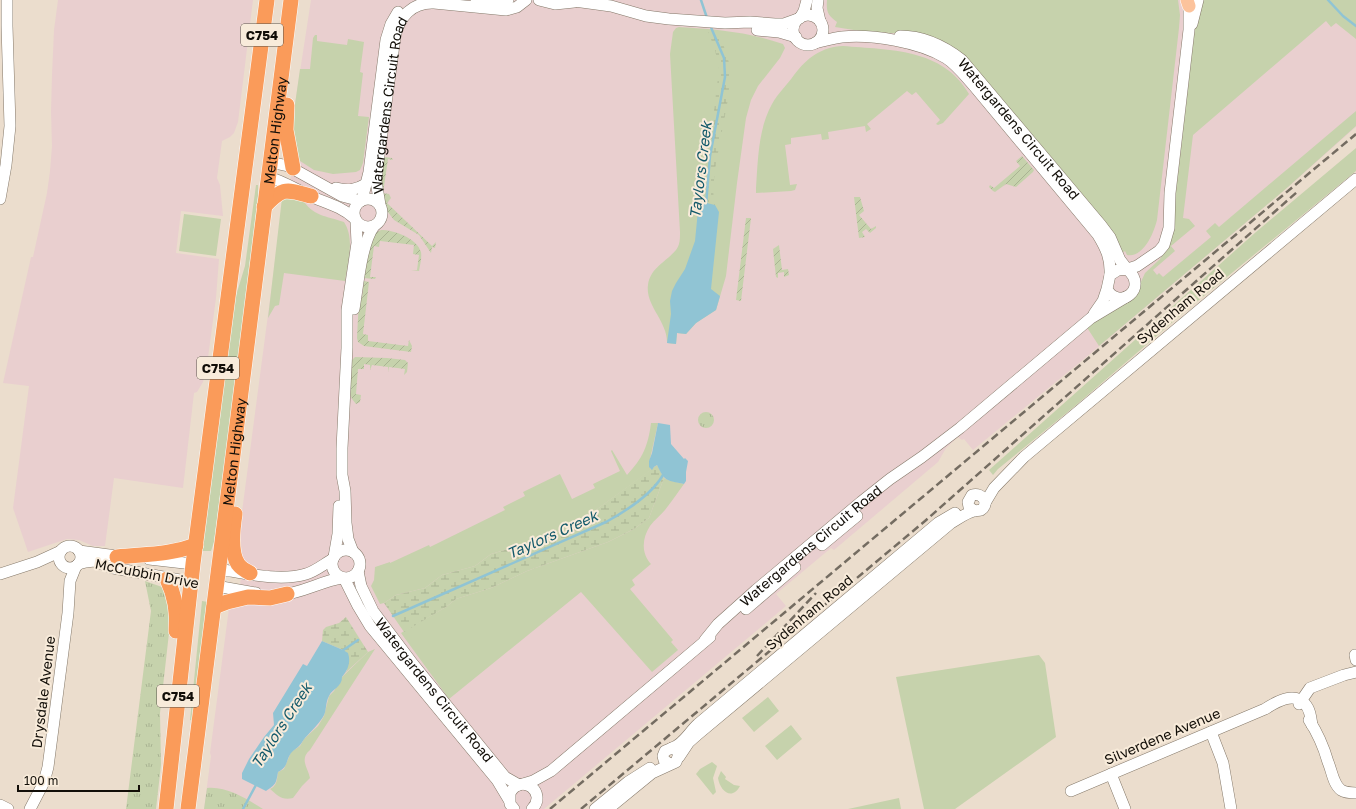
<svg xmlns="http://www.w3.org/2000/svg" width="1356" height="809" viewBox="0 0 1356 809" font-family="'Golos Text',sans-serif">
  <defs>
    <pattern id="wetland-marsh" width="20" height="14" patternUnits="userSpaceOnUse"><rect width="20" height="14" fill="#c6d2ac"/><path d="M1 5h8M5 5V1M11 12h8M15 12V8" fill="none" stroke="#a9b392"/></pattern>
    <pattern id="park-tufts" width="24" height="20" patternUnits="userSpaceOnUse"><rect width="24" height="20" fill="#c6d2ac"/><path d="M3 7l-1-3M5 7V3M7 7l1-3M15 17l-1-3M17 17v-4M19 17l1-3" fill="none" stroke="#a9b392"/></pattern>
    <pattern id="garden-furrows" width="10" height="10" patternUnits="userSpaceOnUse"><rect width="10" height="10" fill="#c6d2ac"/><path d="M-1 1l2-2M0 10L10 0M9 11l2-2" fill="none" stroke="#a9b392"/></pattern>
  </defs>
  <rect width="100%" height="100%" fill="#ebddcd"/>
  <path fill="#e9cfcf" d="M58,0H253L238,122L234,133L230,137L222,141L217,178L220,185L223,216L181,211L176,253L219,259L216,298L207,365L203,382L197,392L194,393L183,488L114,478L105,546H93L79,540L67,539L28,552L13,508L29,386L3,383L31,257H33L47,193L50,171L52,146L51,112L52,75L54,30Z
    M311,0H1356V127L1288,187L1090,354L973,450L964,439L962,440L958,437L946,448L938,462L834,550L831,548L776,594L786,606L544,809H204L211,756L210,753L229,608L239,604L242,558L240,527L283,201L297,159L295,104Z"/>
  <path fill="#c6d2ac" d="M827,0H1178L1180,15L1179,28L1157,220C1154,232 1144,258 1127,255L1125,251L1121,254L992,91L906,34L860,31L835,27L837,22C828,15 826,12 827,0Z
    M1203,0H1356V39L1336,23L1331,27L1326,21L1193,135L1183,218L1189,219L1195,226L1171,246L1175,251L1153,270L1157,275L1159,273L1163,277L1211,237L1206,231L1215,223L1219,227L1356,111V126L1288,187L1099,346L1086,326L1134,297L1145,273L1160,259L1165,252L1172,226L1195,27Z
    M679,27C714,29 749,32 783,44L785,48L780,58L758,86L751,100L746,118L737,183L726,276L716,310L696,323L686,334L677,333L676,344L667,343C668,322 645,305 648,285C650,268 666,262 676,250C680,245 680,239 680,232L670,54L673,32L676,28Z
    M315,35H317V41L347,45L348,39L364,42L360,72L363,73L358,116L369,117L363,163L360,170L356,172L333,174L314,170L297,159L293,141L295,104L300,69H310L313,38Z
    M843,46C889,50 943,48 969,94L943,123L938,125L936,124L940,120L916,92L912,95L907,91L867,124L871,129L866,132L865,126L828,132L829,139L822,140L821,134L791,138V144L785,145L790,185L797,184L795,190L791,191L756,193V188C758,161 758,129 772,104C778,93 787,85 794,75C807,58 821,47 843,46Z
    M1356,148V171L1188,309L1075,406L998,469L993,475L989,470L1256,232Z
    M256,185H258V196L236,400L223,474L214,542L211,551H202L231,312L245,266Z
    M282,198L302,199C313,216 326,216 344,222C355,239 348,262 345,281L284,273L279,305L275,306L268,318Z
    M184,214L221,219L216,256L179,251Z
    M651,423H658L649,464L651,470L578,523L530,544L512,548L491,554L475,566L442,575L425,588L396,595L384,603L380,604L371,586L374,580L375,567L390,562V563L429,545L430,547L505,510L503,507L525,496L523,492L560,474L572,499L595,488L593,484L620,471L611,451L612,450L627,475C643,458 648,446 651,423Z
    M664,478L668,480L684,484C678,492 672,501 665,510C661,515 654,520 650,526C642,538 641,553 651,564L632,580L635,585L630,589L673,640L671,642L678,650L652,672L581,592L449,699L401,633L446,607L456,599L491,588L527,571L608,542L634,529L649,518Z
    M202,601L208,602L193,721L190,720Z
    M375,649L310,750C299,759 308,768 310,778L302,786L293,798C282,801 277,795 270,789C277,786 277,779 278,772L284,769L291,752L300,746L304,739L318,726L324,716L329,696L334,691L342,677L368,652Z
    M1039,655L1045,663L1056,737L955,809H924L896,677Z
    M768,697L779,711L754,732L742,718Z
    M791,725L802,739L777,760L765,746Z
    M712,762L717,766L713,778L716,792L713,795L696,774L700,769Z
    M721,771L726,777L725,779L734,785L740,786C732,801 720,791 718,778Z
    M899,798L901,809H848Z"/>
  <path fill="url(#wetland-marsh)" d="M708,31H719L731,69L728,99L715,169L713,191L715,205L707,203L701,205L707,172L719,68L715,50Z
    M657,465L664,478L649,518L634,529L608,542L527,571L491,588L456,599L446,607L404,632L384,603L396,595L425,588L442,575L475,566L491,554L512,548L530,544L578,523Z
    M346,617L368,652L344,674L347,670L343,650L322,641L323,630L326,627L339,623Z"/>
  <path fill="url(#park-tufts)" d="M698 420a8 8 0 1 1 16 0a8 8 0 1 1-16 0Z
    M145,581L162,587L165,592L169,605V633L160,713L161,765L156,809H126L151,611Z
    M207,788C227,786 247,799 263,809H204Z"/>
  <path fill="url(#garden-furrows)" d="M1022,156L1034,170L1033,172L1016,187L1006,184L995,192L993,191L989,187L990,185L994,188L1020,166L1016,161Z
    M384,157L392,158L393,160L388,159L383,193L389,194L391,198L387,203L432,246L436,242L435,248L432,247L431,253L419,235L394,220L384,207L378,180Z
    M854,197H860L864,211L859,215L871,229L876,226V228L870,233L866,229L862,232L865,237L859,238Z
    M746,218H751L741,301L736,300Z
    M381,230C394,230 417,238 421,252C422,258 420,265 419,271L411,270H417L419,255L413,254L414,245L380,241L379,247L374,246L370,277H376L375,279L363,278L362,269L375,233Z
    M779,245L782,270L788,269L789,275L784,277V272L778,273V278L776,277L773,249Z
    M364,281L369,282L363,334L368,335V341L408,346L409,340L412,346L411,352L364,346L358,342L357,338L359,298H362Z
    M355,357L387,358L405,360L408,363L407,372L404,375L405,369L389,367L388,372V367L372,365L370,370V365L364,364V369H358L356,394L361,395L360,402L356,404L352,399L349,392L352,360Z"/>
  <path fill="#90c4d4" d="M707,203L715,205L719,212L711,289L720,296L716,310L696,323L686,334L677,333L676,344L667,343L671,314L670,301L672,291L676,283L685,269L695,241L698,210L701,205Z
    M658,423L670,425L671,444L684,459L685,458L688,461L686,472V481L684,484C666,480 665,482 657,465L654,467L652,470L649,467V461L652,453Z
    M322,641L343,650L348,653C351,662 348,670 342,677C342,687 332,689 329,696C325,703 327,711 323,717C318,725 312,730 305,738C303,740 302,743 300,745C298,748 293,750 291,753C285,762 289,766 278,772C276,784 276,784 266,791L242,779V773L249,759L264,737L274,725L273,713L303,664L307,666Z"/>
  <g fill="none" stroke-linecap="round" stroke-linejoin="round">
    <path stroke="#90c4d4" stroke-width="2.5" d="M701,0L707,18
      M1328,0L1343,16L1356,26
      M706,205L710,156L725,77L724,58L710,25
      M393,616L606,522C626,511 652,494 663,475
      M342,651L358,640
      M243,809L257,783"/>
    <defs>
      <g id="minor">
        <path d="M476,0L500,2L508,0"/>
        <path d="M539,0L555,4L574,2"/>
        <path d="M567,0L611,6L646,16L669,19L725,23L750,22L775,24H784L798,19"/>
        <path d="M818,0L817,8L820,21"/>
        <circle cx="808" cy="30" r="15"/>
        <path d="M800,18L804,11L807,0"/>
        <path d="M1192,24L1198,0"/>
        <path d="M757,30L779,32L796,37"/>
        <path id="s1" d="M900,36C923,36 944,46 962,60L1101,225L1110,237L1120,260L1127,269"/>
        <path d="M815,43C824,41 833,38 842,37C872,34 920,42 946,58C957,65 965,76 974,86L1098,235C1106,248 1111,259 1110,275"/>
        <path d="M270,162L288,166L342,196L361,201"/>
        <path d="M268,177C284,181 296,190 310,196C326,203 341,206 354,218"/>
        <path d="M336,188C348,191 356,190 366,184"/>
        <circle cx="368" cy="213" r="14"/>
        <path d="M0,199L6,165L10,126L7,26V0"/>
        <path d="M362,200L369,172L386,40L391,24L398,12"/>
        <path id="s2" d="M380,205L376,181L378,163L395,37C399,17 412,2 434,3L506,10L517,7L526,0"/>
        <path d="M1128,269L1137,266L1159,251L1164,245L1169,228L1170,193L1189,30V0"/>
        <path d="M354,309C358,286 361,244 374,226"/>
        <path d="M1094,314L1103,301L1107,289L1110,275L1118,270L1127,269C1150,289 1118,311 1107,289"/>
        <path d="M985,503L994,488L1024,457L1356,179"/>
        <path d="M822,545L857,516"/>
        <circle cx="70" cy="557" r="11"/>
        <circle cx="346" cy="564" r="14"/>
        <path d="M79,551L124,557"/>
        <path d="M353,552L348,539L346,523L345,491L342,475V448L347,348V310L357,243L356,221"/>
        <path d="M334,557L338,534L339,506"/>
        <path d="M149,559L193,564"/>
        <path d="M78,564L86,562L94,561L113,568L191,582"/>
        <path d="M218,569C244,573 280,582 306,574C316,571 324,564 333,559"/>
        <path id="s3" d="M358,571L361,586L373,611L413,664L505,777L519,785"/>
        <path d="M0,574L37,562L61,551"/>
        <path d="M344,578L358,606L370,626L497,780L509,800"/>
        <path d="M216,586L256,593"/>
        <path d="M279,595C301,594 321,581 342,578"/>
        <path d="M746,609L795,567"/>
        <path id="s4" d="M705,640L718,624L756,590L861,502L890,479L922,457L960,428L1091,318L1126,297"/>
        <path d="M1355,655L1356,660"/>
        <path d="M1299,704L1310,688L1344,675L1356,672"/>
        <path d="M1309,720C1317,732 1324,748 1328,762C1332,771 1333,784 1341,790C1346,793 1351,793 1356,793"/>
        <path d="M1211,732L1223,763L1231,809"/>
        <path d="M672,748C684,744 689,732 698,724L938,523L955,513"/>
        <path d="M679,757L689,742L697,735L951,523C958,519 966,513 974,511C978,510 978,511 981,510C990,504 983,492 972,495L968,502L969,507L975,511"/>
        <path d="M1111,774L1125,809"/>
        <path d="M523,784L533,781L551,771L710,637"/>
        <path d="M1071,791L1265,709C1276,702 1294,691 1305,704C1310,709 1311,718 1312,725"/>
        <path d="M0,805L8,809"/>
        <path d="M30,809L44,782L48,767L68,613L70,581L76,566"/>
        <path d="M514,809L510,804V793C522,772 548,793 532,809"/>
        <path d="M595,809L628,782L650,768"/>
        <path d="M608,809L652,773L676,762L679,754L676,750L672,748L665,751L663,756L664,760L670,764"/>
      </g>
      <path id="major" d="M1187,0L1189,6"/>
      <g id="highway">
        <path d="M287,105L286,130L293,168"/>
        <path d="M264,207C283,187 285,189 311,196"/>
        <path d="M235,514C233,527 230,552 238,564C241,568 246,571 250,573"/>
        <path d="M117,557C146,554 169,555 196,545"/>
        <path d="M167,579C175,596 178,612 176,631"/>
        <path d="M214,607L227,602L248,597L270,598L287,594"/>
        <path d="M166,809L193,564L267,0"/>
        <path id="s5" d="M188,809L291,0"/>
      </g>
    </defs>
    <use href="#minor" stroke="#847869" stroke-width="12"/>
    <use href="#major" stroke="#fff" stroke-width="14"/>
    <use href="#highway" stroke="#fff" stroke-width="16"/>
    <use href="#minor" stroke="#fff" stroke-width="11"/>
    <use href="#major" stroke="#fcc39c" stroke-width="13"/>
    <use href="#highway" stroke="#fa9b5a" stroke-width="15"/>
    <path stroke="#746c61" stroke-width="2.5" stroke-dasharray="8 4" stroke-linecap="butt" d="M757,656L816,593
      M550,809L1356,134
      M581,809L925,521L1297,192"/>
  </g>
  <g text-anchor="middle" dominant-baseline="central" stroke-width="4" stroke-linejoin="round" paint-order="stroke">
    <g fill="#f8ebda" stroke="#575047" stroke-width="1">
      <rect x="241" y="24" width="42" height="22" rx="3"/>
      <rect x="197" y="357" width="42" height="22" rx="3"/>
      <rect x="157" y="685" width="42" height="22" rx="3"/>
    </g>
    <g font-size="13" font-weight="bold" fill="#120e08">
      <text x="262" y="35">C754</text>
      <text x="218" y="368">C754</text>
      <text x="178" y="696">C754</text>
    </g>
    <g font-size="14" fill="#120e08" stroke="#f8ebda">
      <text stroke="none"><textPath href="#s2" startOffset="101">Watergardens Circuit Road</textPath></text>
      <text stroke="none"><textPath href="#s1" startOffset="157">Watergardens Circuit Road</textPath></text>
      <text stroke="none"><textPath href="#s5" startOffset="684">Melton Highway</textPath></text>
      <text transform="translate(1180 306) rotate(-40)">Sydenham Road</text>
      <text stroke="none"><textPath href="#s5" startOffset="360">Melton Highway</textPath></text>
      <text stroke="none"><textPath href="#s4" startOffset="142">Watergardens Circuit Road</textPath></text>
      <text transform="translate(147 573) rotate(11)">McCubbin Drive</text>
      <text transform="translate(809 612) rotate(-40)">Sydenham Road</text>
      <text stroke="none"><textPath href="#s3" startOffset="143">Watergardens Circuit Road</textPath></text>
      <text transform="translate(43 692) rotate(-83)">Drysdale Avenue</text>
      <text transform="translate(1162 736) rotate(-23)">Silverdene Avenue</text>
    </g>
    <g font-size="15" font-style="italic" fill="#12596a" stroke="#f8ebda">
      <text transform="translate(700 170) rotate(-83)">Taylors Creek</text>
      <text transform="translate(552 534) rotate(-24)">Taylors Creek</text>
      <text transform="translate(281 725) rotate(-57)">Taylors Creek</text>
    </g>
  </g>
  <path d="M18 785v6h121v-6" fill="none" stroke="#120e08" stroke-width="2"/>
  <text x="24" y="785" font-size="12" fill="#120e08" stroke="#f8ebda" stroke-width="3" paint-order="stroke">100 m</text>
</svg>
